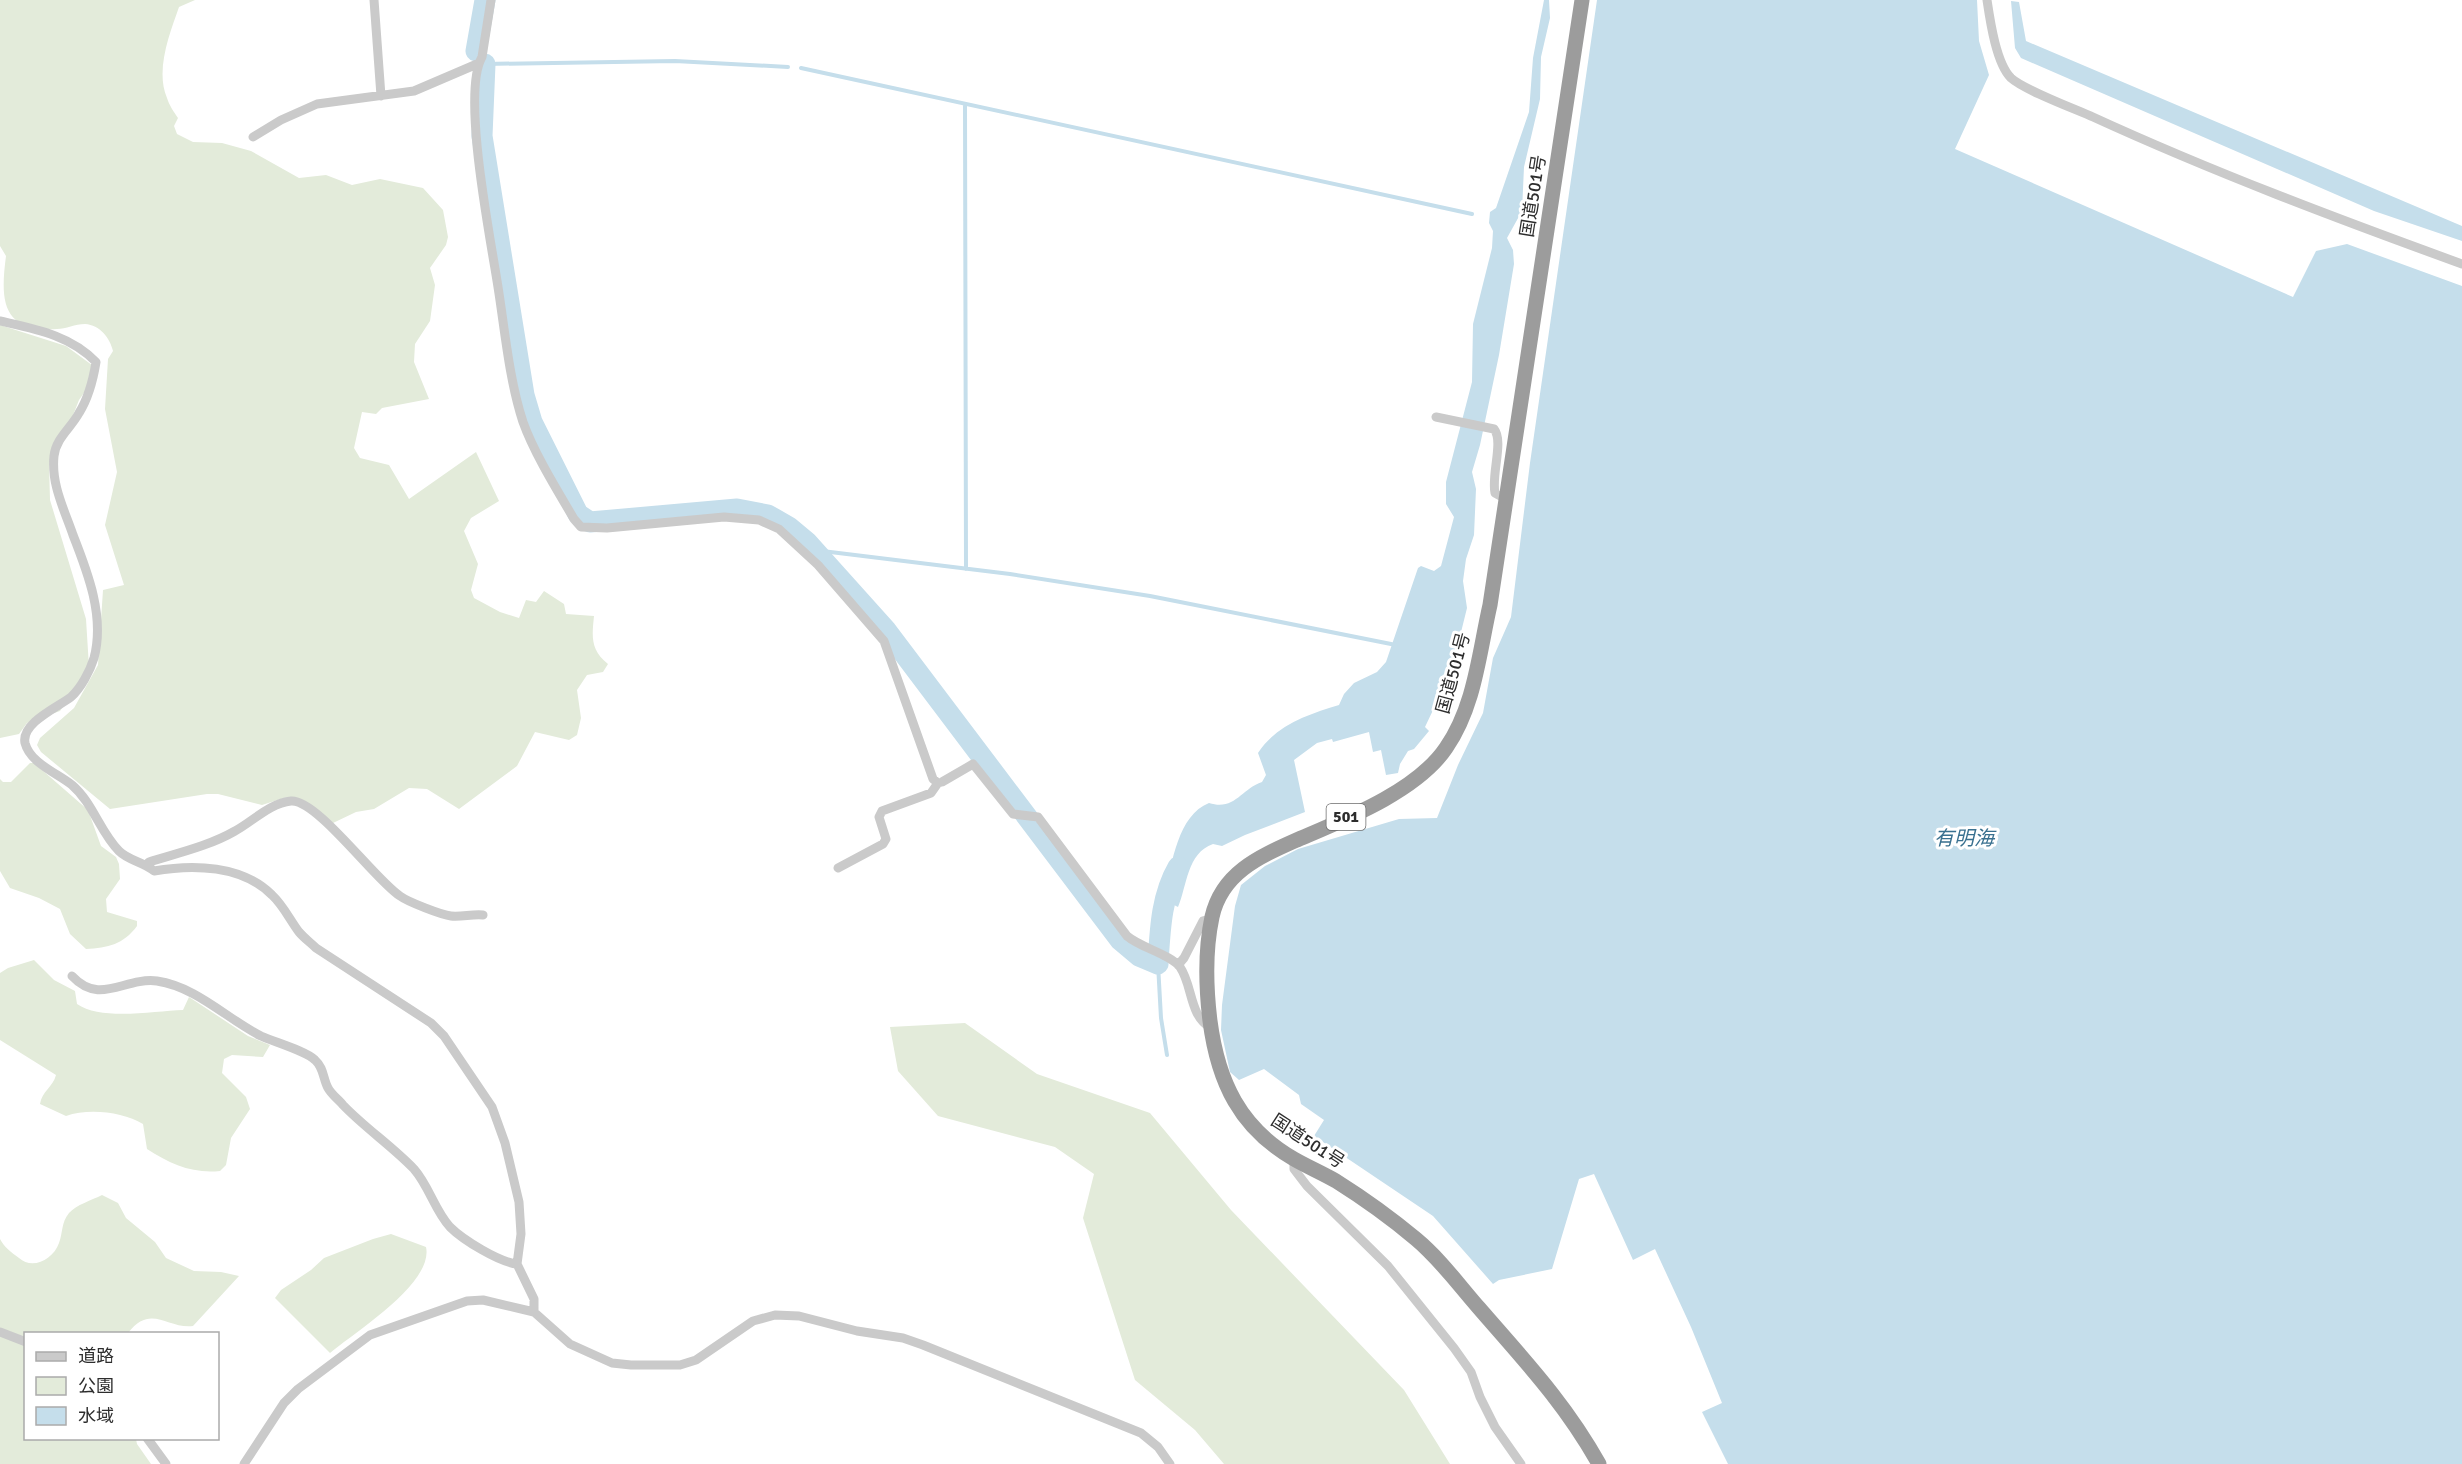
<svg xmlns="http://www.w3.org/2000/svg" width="2462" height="1464" viewBox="0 0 2462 1464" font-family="Signika,'Noto Sans JP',sans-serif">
  <rect width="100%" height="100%" fill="#fff"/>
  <path fill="#e3ebda" d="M0,0H195L179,7C170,33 155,70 167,98C169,105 174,112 178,118L174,126L177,134L193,142L222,143L251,151L299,178L326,175L352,185L380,179L423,188L443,210L448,237L446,245L430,268L435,285L430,321L415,344L414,362L429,399L382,408L376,414L362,412L354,448L360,458L389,465L409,499L476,452L499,501L471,518L464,531L478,564L471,590L474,598L500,612L519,618L526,600L536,602L544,591L564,604L566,614L594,616C592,636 590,650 608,664L603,672L587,675L577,690L581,718L577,735L569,740L535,732L517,766L459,809L427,789L409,788L374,809L356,812L333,823L303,802L287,797L262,805L218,794H207L110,809L41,752L37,745L40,738L74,708L98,665L103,590L124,585L105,525L117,472L105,409L108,359L113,351C110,338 100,325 85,324C75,324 66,329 57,329C2,332 0,302 6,256L0,246Z
    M0,325L66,346L96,368L95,377L79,400L66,433L49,463L50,500L86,619L89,667L60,711L27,723L19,734L0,738Z
    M30,763H34L88,810L101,846L116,857L119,864L120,879L106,899L107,912L137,921V926C124,944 108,948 86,949L70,934L60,909L39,898L10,888L0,871V779L3,782H11Z
    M34,960L54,980L75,991L77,1004C101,1021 154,1011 183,1010L189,997L248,1036L270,1045L263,1057L232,1055L224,1059L222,1073L246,1097L250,1109L231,1138L226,1165L220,1171C193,1174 170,1164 147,1149L143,1124C123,1112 89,1108 66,1116L40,1104C42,1091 53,1087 56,1075L0,1040V973L8,968Z
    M965,1023L1037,1074L1150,1113L1231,1210L1404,1390L1450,1464H1224L1195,1430L1135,1380L1083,1218L1094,1174L1055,1147L938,1116L898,1071L890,1027Z
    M102,1195L118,1203L126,1218L155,1242L166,1258L194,1271L221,1272L239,1276L193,1326C167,1329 151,1303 128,1333L26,1334V1438L136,1439L137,1444L151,1464H0V1239C4,1247 11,1252 19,1258C32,1270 53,1260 59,1243C63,1232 61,1223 69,1213C76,1205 92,1200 102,1195Z
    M391,1234L426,1247C434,1283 355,1332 330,1353L275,1298L281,1290L311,1270L324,1258L373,1239Z"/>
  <path fill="#c5deeb" d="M1544,0H1549L1550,18L1541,57L1540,99L1524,167L1522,211L1507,238L1513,250L1514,264L1499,355L1480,445L1472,472L1476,489L1474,535L1466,559L1463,581L1467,608L1443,705L1434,708L1425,727L1429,731L1414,749L1408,751L1400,764L1398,773L1386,775L1381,750L1373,752L1369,732L1333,742L1332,739L1317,743L1294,760L1305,812L1245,835L1222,846L1213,844C1187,853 1187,886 1178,907L1174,905L1172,894L1165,892C1172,863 1178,815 1209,803C1235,811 1241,789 1262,782L1266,775L1258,753C1276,725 1309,714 1339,705L1344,694L1354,683L1377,672L1386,662L1418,568L1421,566L1434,571L1441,566L1454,517L1446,504V482L1472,382L1473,324L1492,248L1493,231L1489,223L1490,212L1496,208L1529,112L1533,58Z
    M1597,0H1977L1979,41L1989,75L1955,149L2293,297L2316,251L2347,244L2462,286V1464H1728L1702,1412L1722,1403L1691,1327L1655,1249L1633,1260L1594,1174L1579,1179L1552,1269L1499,1280L1493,1284L1433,1216L1314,1136L1324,1120L1301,1104L1299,1095L1264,1069L1239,1080L1230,1072L1221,1030L1222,1005L1235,906L1241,885L1265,866L1298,849L1399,819L1437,818L1458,765L1483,713L1493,658L1511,617L1530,463Z
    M2011,1L2019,2L2026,41L2462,226V241L2374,211L2021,58L2015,48Z"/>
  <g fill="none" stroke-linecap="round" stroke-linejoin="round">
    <path stroke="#c5deeb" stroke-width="4" d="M485,64L675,61L788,67
      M801,68L1472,214
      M965,104L966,569
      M814,550L1010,574L1150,596L1396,645
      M1158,964L1161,1018L1167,1055"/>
    <path stroke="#c5deeb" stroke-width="21" d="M476,51L485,0
      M485,64L482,136L524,395L532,422L578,514L590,522L737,509L768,515L789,527L807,542L886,630L1120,940L1139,956L1158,964C1160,931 1161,896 1178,867"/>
    <path stroke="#cacaca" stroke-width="9" d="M374,0L381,96
      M491,0L482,57C461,93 491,241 498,287C505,331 509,379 523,422C534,453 557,490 574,519L581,527L607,528L724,517L759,520L779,529L818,565L884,641L933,779L938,783L942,782L973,764L1013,814L1038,817L1127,936C1141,948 1170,954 1180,967C1193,986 1189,1016 1211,1028
      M1987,0C1990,20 1996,63 2011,78C2024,90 2075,109 2093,117C2213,172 2338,219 2462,264
      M253,137L281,120L317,104L414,91L477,64
      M0,321C35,329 70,335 96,362C93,381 89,397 79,413C71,428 56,438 54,456C51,484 64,509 73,535C88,573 105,617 94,658C90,671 81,688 71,697C58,707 21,723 25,743C30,763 57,773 72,785C93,803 100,832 119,851C129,861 144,862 154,871C193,864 242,865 272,895C283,905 290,920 299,932C304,938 311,943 316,948L431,1023L444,1036L492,1107L505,1143L519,1202L521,1234L517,1264L534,1299V1312
      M1436,417L1494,429C1504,441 1491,475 1495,493L1506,499
      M149,866V862C178,853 209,846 235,831C252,822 270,803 291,801C317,799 376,881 400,896C408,902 442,915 451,916C462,917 472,914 483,915
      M838,868L883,844L886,839L879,817L882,811L931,793L938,783
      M1178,965L1184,958L1203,921L1212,919
      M72,976C100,1006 124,977 157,981C197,987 227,1019 261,1036C274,1042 306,1051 315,1060C324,1068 323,1079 328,1088C331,1094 339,1100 343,1105C365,1128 392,1146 414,1169C429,1186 435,1211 450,1227C463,1240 499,1262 517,1264
      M1294,1159V1169L1307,1186L1388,1266L1454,1348L1471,1372L1480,1397L1495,1427L1521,1464
      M0,1332L26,1342
      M147,1438L166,1464
      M244,1464L284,1403L298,1389L370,1335L467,1301L483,1300L534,1312L570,1344L612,1363L631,1365H680L696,1360L753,1321L775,1315L799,1316L857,1331L903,1338L923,1345L1141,1433L1158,1447L1170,1464"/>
    <path stroke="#9c9c9c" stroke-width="15" d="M1582,0L1490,605C1479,653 1475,706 1446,748C1417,791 1346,819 1299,839C1261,856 1222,872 1212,917C1205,950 1206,988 1210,1021C1218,1082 1240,1128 1294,1159C1308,1167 1322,1173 1336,1181C1363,1198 1391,1218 1416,1239C1440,1259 1458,1284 1479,1308C1524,1360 1565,1403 1599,1464"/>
  </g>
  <g text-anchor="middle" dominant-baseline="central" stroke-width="6" stroke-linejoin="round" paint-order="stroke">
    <rect fill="#fff" stroke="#6c6c6c" stroke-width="1.5" x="1326.5" y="804" width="39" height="26" rx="4.5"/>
    <g font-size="16" font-weight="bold" fill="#2d2d2d">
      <text x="1346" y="817">501</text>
    </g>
    <g font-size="18" fill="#2d2d2d" stroke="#fff">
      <text transform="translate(1533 196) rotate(-81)">国道501号</text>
      <text transform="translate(1453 673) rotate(-75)">国道501号</text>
      <text transform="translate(1308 1141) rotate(33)">国道501号</text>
    </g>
    <g font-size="20" font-style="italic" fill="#3a7190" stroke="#fff">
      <text x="1964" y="838">有明海</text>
    </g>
  </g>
  <rect x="24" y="1332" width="195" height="108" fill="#ffffff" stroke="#ababab" stroke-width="1.5"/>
  <rect x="36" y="1352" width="30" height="9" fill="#cacaca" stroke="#ababab" stroke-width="1.5"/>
  <text x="78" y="1362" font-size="18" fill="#2d2d2d">道路</text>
  <rect x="36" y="1377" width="30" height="18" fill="#e3ebda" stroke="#ababab" stroke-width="1.5"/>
  <text x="78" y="1392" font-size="18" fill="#2d2d2d">公園</text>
  <rect x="36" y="1407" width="30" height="18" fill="#c5deeb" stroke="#ababab" stroke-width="1.5"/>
  <text x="78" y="1422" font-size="18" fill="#2d2d2d">水域</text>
</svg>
